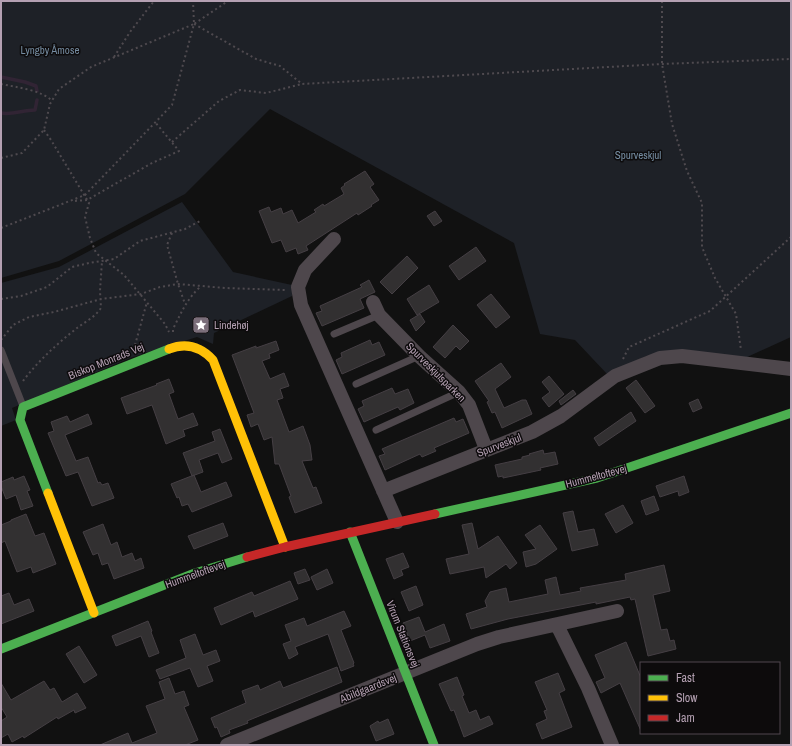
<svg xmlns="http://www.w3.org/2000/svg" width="792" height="746" viewBox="0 0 792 746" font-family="'Archivo Narrow',sans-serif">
  <rect width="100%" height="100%" fill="#111"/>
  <path fill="#1e2127" d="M1,1H791V337L745,358L677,352L646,356L608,375L575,340L540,334L514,243L270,109L185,194L59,261L1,278Z
    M182,202L233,272L292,285V296L214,333L213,344L197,337L130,358L12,408L16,420L1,426V283L59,267Z"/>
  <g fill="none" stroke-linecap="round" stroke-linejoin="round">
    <path stroke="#312434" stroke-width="3.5" d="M1,77L25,82L36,86L37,91
      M1,113C13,115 23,110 35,110L37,100"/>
  </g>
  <path fill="#323031" stroke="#453f44" d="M365,171L374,184L370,187L379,200L371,205L372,206L358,215L357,213L306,246L308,250L298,254L296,248L286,252L281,240L272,243L259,211L269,207L271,212L281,208L283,214L292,210L298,223L316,212L314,210L323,204L324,206L344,194L341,188L345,185L344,184Z
    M435,211L442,221L434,226L427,216Z
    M476,247L486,261L459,280L449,266Z
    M407,256L418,268L392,294L380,282Z
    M369,280L375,292L360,299L364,308L322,326L316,313L322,311L320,306L362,287L360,285Z
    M429,285L439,302L417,315L407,299Z
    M491,294L510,317L496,328L477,305Z
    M420,314L425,322L416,331L410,320Z
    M453,325L469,341L460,350L456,346L445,358L433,347Z
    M370,340L372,345L379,342L385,355L342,374L336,360L342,357L341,353Z
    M276,341L279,350L269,354L270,358L262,361L270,379L284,373L289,386L280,389L283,398L277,400L289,432L303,426L310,445L312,460L302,461L313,488L316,487L322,503L295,513L289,497L291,496L279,464H275L272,437L264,440L258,424L251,427L247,415L254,413L232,355L256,346V348Z
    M501,363L511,377L495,389L504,408L522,400H526L532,414L502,428L495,412L492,413L487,402L489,401L475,381Z
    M549,376L564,394L549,407L542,398L550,392L542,382Z
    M169,379L174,392L169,394L178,419L193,413L198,425L183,430L185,436L166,444L152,405L127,414L121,398L157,385L156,384Z
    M636,380L655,406L645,413L626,388Z
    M392,388L395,394L408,389L414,403L400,410L398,407L364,422L358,409L364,406L362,401Z
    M573,390L576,394L561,405L559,401Z
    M698,399L702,408L693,412L689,403Z
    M631,412L636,421L599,446L594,438Z
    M88,414L92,424L65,435L76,461L88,457L98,483L100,482L102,485L108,483L114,498L92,506L78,472L66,476L48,433L54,431L51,422L67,416L70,422Z
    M454,418L456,422L463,419L469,433L434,448L436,451L422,457L420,454L385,470L379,456L385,454L382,449Z
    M220,429L232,459L222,463L218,453L199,460L203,472L192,476L183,453L215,441L212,432Z
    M543,450L544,454L555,452L558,464L540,468L541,470L503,478V476L498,477L495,465L522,459V457L530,455L529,454Z
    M194,475L201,492L226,482L232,496L192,512L188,504L182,506L179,497L177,498L171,484Z
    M24,476L30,490L27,491L33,506L21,510L16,495L6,499L1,486V482L13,477L14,480Z
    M684,476L689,492L679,496L678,491L660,497L656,486Z
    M654,496L659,510L646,515L641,501Z
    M623,505L633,523L616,533L605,514Z
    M573,511L578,532L594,529L598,545L572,551L563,513Z
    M26,514L35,536L44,533L56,564L33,573L31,567L17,572L5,541L1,543V525L11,521V520Z
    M223,523L228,536L194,549L188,536Z
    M472,523L478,549L498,536L517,563L510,569L506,564L486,578L484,567L450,574L446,559L469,554L462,525Z
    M103,524L111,545L117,542L122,557L132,553L135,561L141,558L144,568L114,579L108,563L102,565L98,553L93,555L83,532Z
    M540,525L557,549L536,564L526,567L523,552L536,549L525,535Z
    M403,553L409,567L401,570L403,575L394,579L386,559Z
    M664,565L670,591L653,595L661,630L667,629L670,641L674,640L676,649L648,656L635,599L631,600L630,597L596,604V602L508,619L471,629L466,614L487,607L485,601L490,592L506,588L509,602L548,594L545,580L556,577L560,595L581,591L580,588L626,580L625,574Z
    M305,569L310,580L298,584L294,573Z
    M327,569L333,583L317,590L311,577Z
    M290,581L298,599L255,617L253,611L221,625L214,608L252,592L254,596Z
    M416,586L423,605L409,611L401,592Z
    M9,593L14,605L29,599L34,611L1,624V596Z
    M344,611L351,626L341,630L354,663L353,664L354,666L341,671L328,634L295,647L298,654L289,659L283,644L291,641L285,625L304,618L307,626Z
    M419,617L425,632L444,624L450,641L430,648L425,635L410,641L403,623Z
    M148,621L152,631L151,632L159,653L149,657L141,636L116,646L112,636Z
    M195,634L203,655L216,650L220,661L207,666L213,681L198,687L190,668L160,679L156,670L186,658L180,640Z
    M626,642L641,678V731L620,683L601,693L596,682L605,678L595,655Z
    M79,646L97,675L84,683L66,654Z
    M337,667L342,682L247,721L248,723L229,730L230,733L221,737L217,727L215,728L211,718L246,703L242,691L258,685L260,690L280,681L283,688Z
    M558,673L565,690L559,693L572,727L542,739L536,724L547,719L544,711L547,710L535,682Z
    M457,677L464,695L462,696L469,713L476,710L480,720L489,716L493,724L464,737L454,710L451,711L439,684Z
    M169,678L175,694L184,691L189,705L184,707L198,740L185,745H100L128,733L132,743L157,733L146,706L165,699L159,682Z
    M44,681L50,690L54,688L62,702L77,693L86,708L75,713L74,710L58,719L57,717L24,738L23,736L12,742L8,734L1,738V721L7,717L1,707V683L11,700Z
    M388,719L394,734L376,741L370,726L378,721L379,723Z"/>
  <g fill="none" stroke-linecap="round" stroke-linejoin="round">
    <path stroke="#4f4a4f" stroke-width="2" stroke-dasharray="2 3" stroke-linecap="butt" d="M662,1V64L672,124L687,171L702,203V247L715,278L736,314L741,350
      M194,24L256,59L280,66L302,84L662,64L791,59
      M114,57L130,32L154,1
      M1,84C15,87 42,90 52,101
      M44,130L51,140L89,203L85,217L90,238L96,253L124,275L165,324L169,332
      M172,142L219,101L240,90L266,93L302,84
      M1,158L22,153L44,130L50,104L59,89L91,67L194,24L193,1
      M75,201L87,200L152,163L179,151L155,122
      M1,228L85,195L172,105L194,24L228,1
      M172,233L167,245L178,284L185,304
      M1,299L21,296L47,287L72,267L89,263L114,259L140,241L185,229L200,221
      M173,332V329C181,313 187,299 200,287
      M1,340L13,325L29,317L54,312L101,299L141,294L160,287L178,284L225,288L285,290
      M135,345L147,302
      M623,359L629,347L710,311L791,237
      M23,381C38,361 57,344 77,328C85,322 95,317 101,308L100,291L102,261"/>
    <path stroke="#4e474c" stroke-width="7" d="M334,334L379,315
      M1,350L23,406
      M356,384L419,356
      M376,430L459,392"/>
    <path stroke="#4e474c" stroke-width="14" d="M334,239L305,270L298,287L301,305L397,522
      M373,302L379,315L419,356L459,392L469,405L486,449
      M383,491L532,432L561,416L615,376L660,358L682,356L791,369
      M557,625L588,688L612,745
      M227,745L477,644L499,637L617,611"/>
    <path stroke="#4caf50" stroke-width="9" d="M48,493L20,420L23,407L169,349
      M435,514L597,478L791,413
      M350,532L434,745
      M1,649L195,573L247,557"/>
    <path stroke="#ffc107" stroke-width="9" d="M169,349C187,342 201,347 213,360L285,547
      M48,493L94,613"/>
    <path stroke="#c62828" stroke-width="9" d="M247,557L285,547L435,514"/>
  </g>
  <defs>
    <symbol id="sight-square" viewBox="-11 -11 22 22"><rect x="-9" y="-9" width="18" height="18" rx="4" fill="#7b6e7a" stroke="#0d0b0c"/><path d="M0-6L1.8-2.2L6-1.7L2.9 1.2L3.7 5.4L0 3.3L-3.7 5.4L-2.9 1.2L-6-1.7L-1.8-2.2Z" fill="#fff"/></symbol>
  </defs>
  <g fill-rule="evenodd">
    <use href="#sight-square" x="191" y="315" width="20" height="20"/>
  </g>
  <g text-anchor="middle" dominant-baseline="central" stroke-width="3" stroke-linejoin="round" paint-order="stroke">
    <g font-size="11" fill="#758ca1" stroke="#0d0b0c">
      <text x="50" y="50">Lyngby Åmose</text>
      <text x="638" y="155">Spurveskjul</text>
    </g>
    <g font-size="11" fill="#b4a0b2" stroke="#0d0b0c" text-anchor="start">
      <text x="214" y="325">Lindehøj</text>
    </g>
    <g font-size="11" fill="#b4a0b2" stroke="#0d0b0c">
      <text transform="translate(106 361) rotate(-22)">Biskop Monrads Vej</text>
      <text transform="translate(436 372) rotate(45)">Spurveskjulsparken</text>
      <text transform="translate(499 445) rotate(-21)">Spurveskjul</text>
      <text transform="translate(596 476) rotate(-15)">Hummeltoftevej</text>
      <text transform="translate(195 574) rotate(-20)">Hummeltoftevej</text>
      <text transform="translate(403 634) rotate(68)">Virum Stationsvej</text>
      <text transform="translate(368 688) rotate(-22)">Abildgaardsvej</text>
    </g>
  </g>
  <rect width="792" height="746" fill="none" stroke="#b4a0b2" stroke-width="4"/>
  <rect x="640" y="662" width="140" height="72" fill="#0d0b0c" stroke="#50474e"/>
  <rect x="648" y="675" width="20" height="6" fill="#4caf50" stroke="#50474e"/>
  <text x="676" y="682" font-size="12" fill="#b4a0b2">Fast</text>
  <rect x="648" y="695" width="20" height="6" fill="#ffc107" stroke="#50474e"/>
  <text x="676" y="702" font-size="12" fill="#b4a0b2">Slow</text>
  <rect x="648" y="715" width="20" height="6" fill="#c62828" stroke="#50474e"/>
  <text x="676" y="722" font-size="12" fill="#b4a0b2">Jam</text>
</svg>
